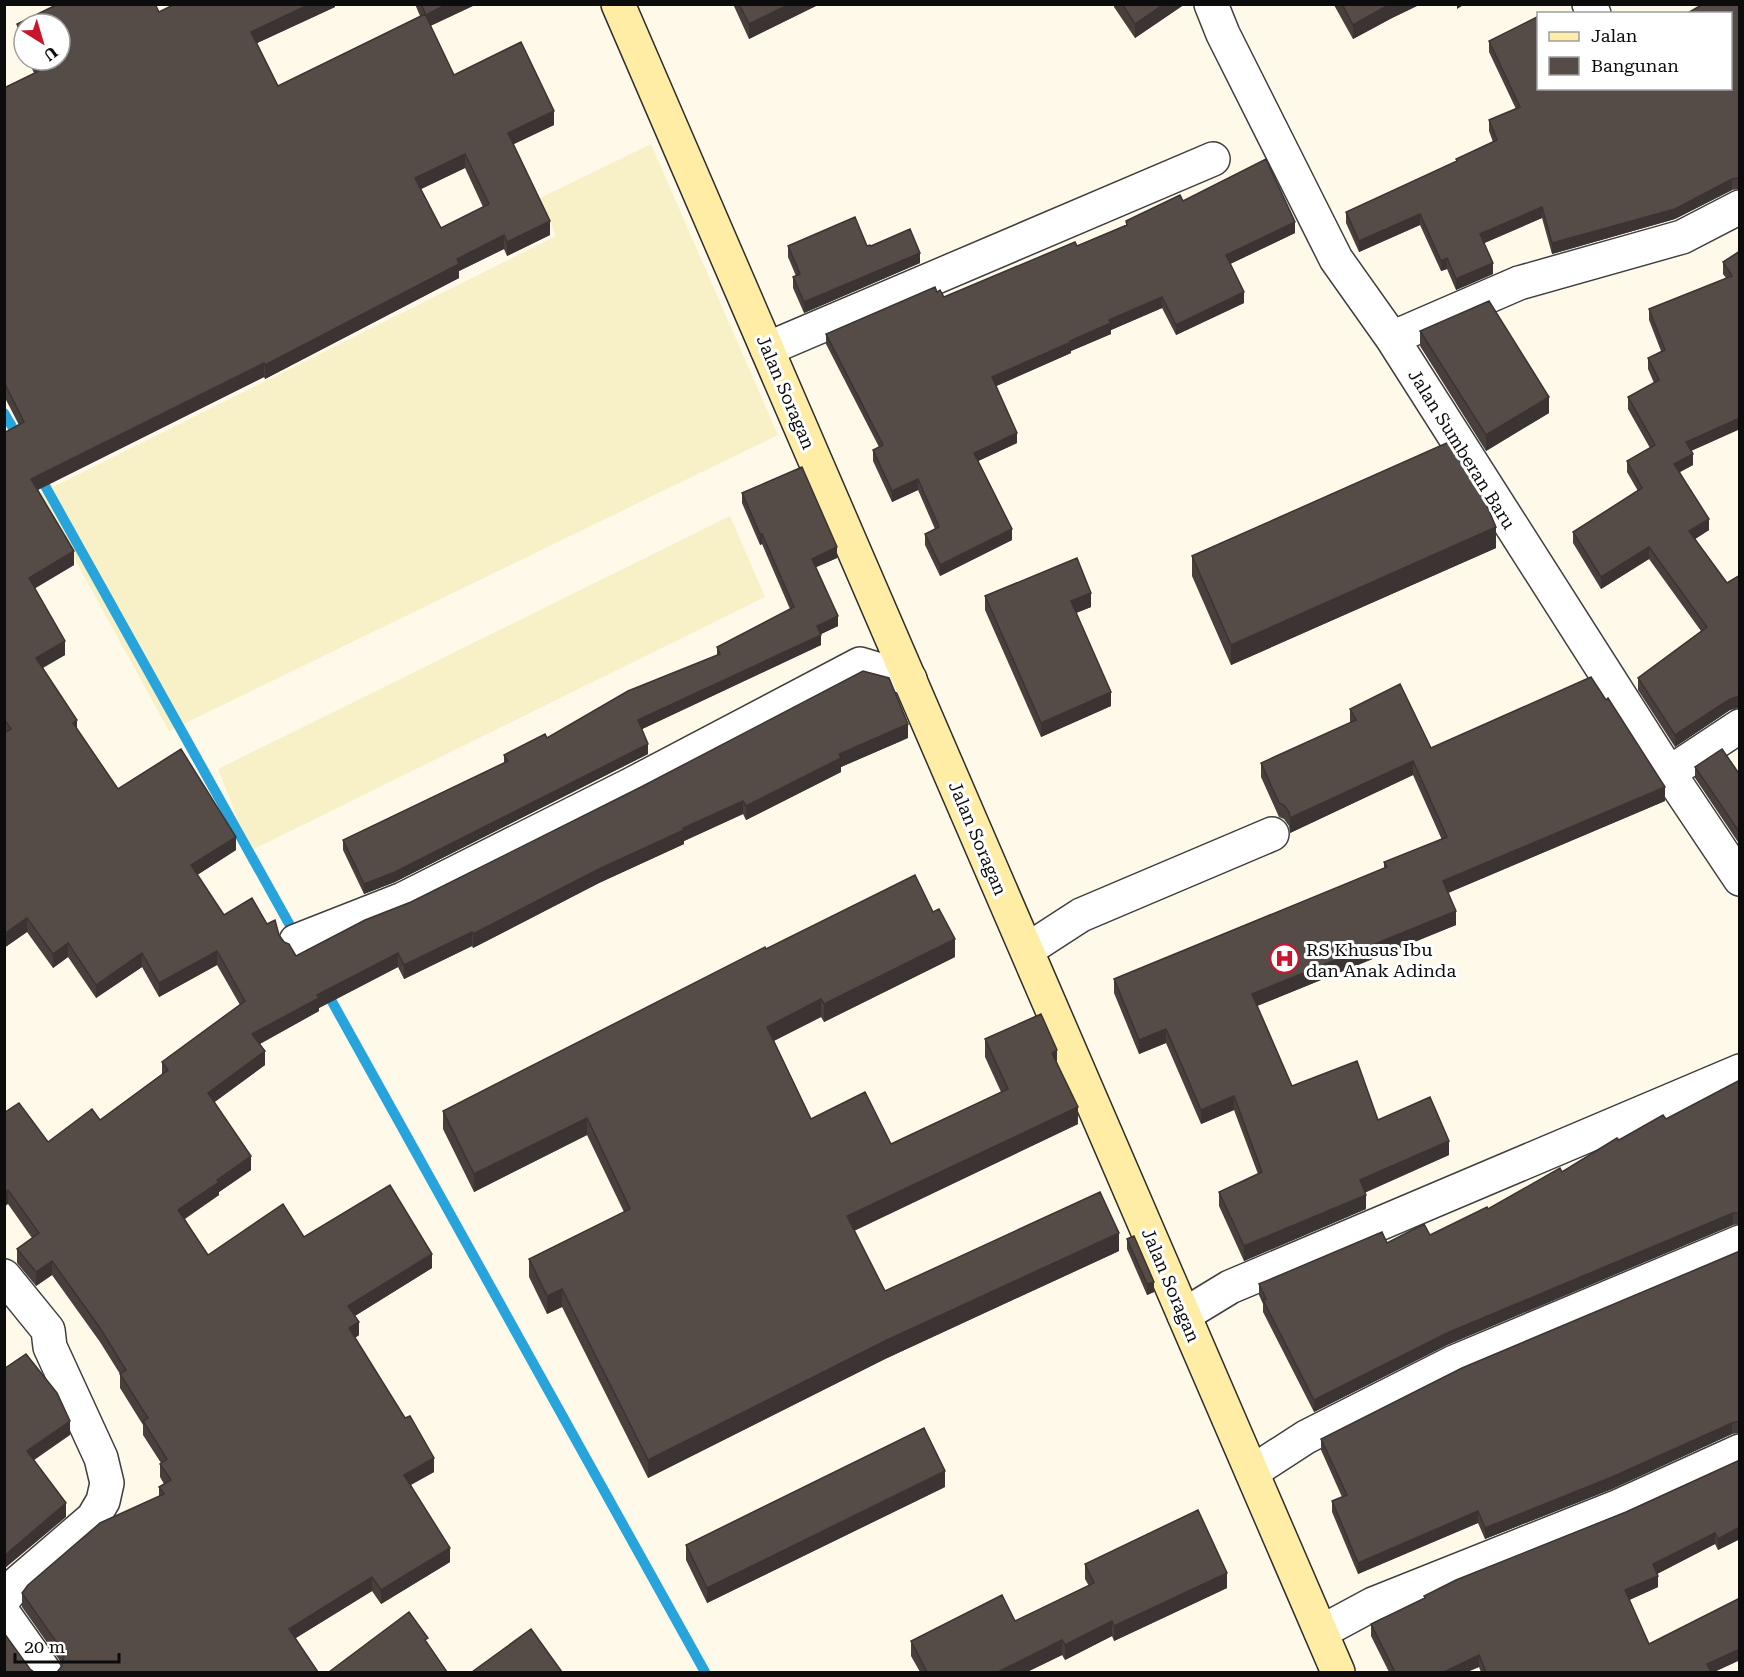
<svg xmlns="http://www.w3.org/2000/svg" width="1744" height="1677" viewBox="0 0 1744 1677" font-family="'Roboto Serif',serif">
  <rect width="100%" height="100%" fill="#fff9ea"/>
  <path fill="#f8f0c7" d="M651,144L778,435L169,731L39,494L556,236L540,198Z
    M730,516L765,597L250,851L218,769Z"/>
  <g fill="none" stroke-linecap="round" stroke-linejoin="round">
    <path stroke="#27a4dc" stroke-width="10" d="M4,413L20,440
      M39,475L297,938
      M325,989L705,1672"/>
    <defs>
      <path id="street" d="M1211,4L1223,34L1336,259L1392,338L1669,773L1740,879
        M1589,4L1594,14
        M1392,338L1519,283L1682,237L1740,207
        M767,349L1213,159
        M1669,773L1740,726
        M296,941L403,899L632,784L860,664L910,679
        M1027,950L1081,915L1272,834
        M4,1276L48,1330L50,1347L101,1458L107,1483L103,1501L93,1518L14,1586L4,1599
        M1184,1315L1230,1287L1740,1071
        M1252,1472L1306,1437L1454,1362L1740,1242
        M4,1614L45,1672
        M1321,1632L1373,1604L1619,1506L1740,1451"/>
      <path id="secondary" d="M618,4L1338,1672"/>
    </defs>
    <use href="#street" stroke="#3f3f3f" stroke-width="36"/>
    <use href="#secondary" stroke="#2e2e2e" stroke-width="36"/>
    <use href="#street" stroke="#fff" stroke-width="33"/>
    <use href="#secondary" stroke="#ffeda5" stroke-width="33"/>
  </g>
  <path fill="#49403d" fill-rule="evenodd" d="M335,4V7L257,43L278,86L420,16L415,4H477L430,26L454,75L554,125L513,144L550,235L507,256L504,249L459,271V278L265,379L264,377L38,490L74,565L35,588L65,655L43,668L77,729L118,789L236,850L197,875L224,915L267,924L279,935L296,956L908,738L841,767V772L746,820L743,814L684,841V844L599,883L473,948L472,946L404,979L398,967L319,1008V1011L260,1044L265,1065L214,1102L251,1170L219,1192V1195L185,1219L208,1255L304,1237L432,1268L355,1316L359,1335L355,1338L434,1472L411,1485L450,1562L381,1604L372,1591L296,1638L62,1666L60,1661L22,1607V1593L159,1496V1487L164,1484L160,1477V1464L161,1463L143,1435V1425L120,1388V1374L100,1342L52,1275L36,1286L17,1263V1249L32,1238L8,1204L4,1113L48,1142L100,1120L162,1074V1062L240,1005L217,965L159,997L142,967L96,998L68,957L53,968L27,932L4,948V433L19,425L4,396V88L34,73L28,60H60L24,24V53L17,38V24L159,12ZM465,168L483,207L441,228L421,189Z
    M733,4H820L749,39Z
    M1114,4H1185L1135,38L1114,7Z
    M1421,4L1392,18L1353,39L1334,5Z
    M1740,4V189L1732,190L1675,219L1552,254L1542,218L1484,243L1493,274L1456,290L1447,269L1441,271L1420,225L1359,252L1346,223V212L1456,162V159L1493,142L1489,131V120L1516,109L1489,52V41L1539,88H1731Z
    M1183,201L1295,233L1230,264L1244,303L1176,335L1162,308L1111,330V334L1071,351V353L996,386L1017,443L978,461L1012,540L940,576L925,545V534L935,529L918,490L892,502L873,461V450L879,447L826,344V334L944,297L1077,246L1126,225V221Z
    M788,246H871L920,263L804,313L793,288V277L796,276L788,257Z
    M1740,251V429L1691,451L1693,465L1680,472L1709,530L1695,539L1727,583L1740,575V708L1730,710L1675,747L1638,690V678L1701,631L1649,559L1601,589L1573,543V532L1638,491L1627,472V461L1650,448L1628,409V397L1654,383L1648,369V358L1661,351L1649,320V309L1726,278L1723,274V262Z
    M1420,331L1549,413L1486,451L1420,346Z
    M742,493L837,558L816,567L838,626L821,634V645L642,729L648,754L395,882L364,894L343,850V840L504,763V755L547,738L717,655V647L790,609L762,544L760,545L742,503Z
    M1496,548L1231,665L1192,576V556Z
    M985,596L1091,607L1076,613L1111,706L1041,737L985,610Z
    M1350,709L1431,748L1665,801L1448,893L1456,925L1257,1006L1292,1086L1378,1120L1449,1155L1365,1192L1366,1209L1244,1261L1219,1206V1192L1258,1174L1234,1110L1201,1124L1166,1043L1139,1054L1114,993V979L1384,868V862L1442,840L1413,775L1290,833L1289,826L1284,819L1279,817L1261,777V763L1350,723Z
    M1695,767L1740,775V845L1695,778Z
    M955,957L824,1022L821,1017L774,1041L811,1119L891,1144L1001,1092L985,1057V1039L1057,1063L1078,1124L854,1231L885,1291L1119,1251L885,1359L648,1478L562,1307L547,1314L529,1277V1259L624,1212L587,1135L474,1192L443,1129V1111Z
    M1740,1080V1224L1733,1225L1447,1345L1314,1412L1263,1312V1304L1259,1295V1284L1387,1243L1430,1235L1488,1209L1562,1172L1619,1140L1666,1119Z
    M1127,1239L1154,1292L1147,1295L1127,1249Z
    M1740,1251V1433L1732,1434L1612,1489L1485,1539L1478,1523L1358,1574L1332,1512V1501L1342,1497L1321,1450V1439Z
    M1740,1460V1539L1718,1550L1715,1544L1657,1574L1658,1587L1629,1600L1649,1644L1740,1598V1660L1714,1672H1481L1479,1667L1467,1672H1389L1371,1636V1624L1424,1598V1596L1626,1512Z
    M945,1487L707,1603L686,1560V1545Z
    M1085,1564L1227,1588L1114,1641L1112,1636L1065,1660L1062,1655L1027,1672H920L911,1656V1641L1015,1621L1089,1586L1085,1579Z"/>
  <path fill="#3c3432" d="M310,4H335V7L251,46V32Z
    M447,4H477L426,28V15Z
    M790,4H820L749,39V24Z
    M1164,4H1185L1135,38V24Z
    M1390,4H1421L1392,18L1353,39V25Z
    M1457,4H1465L1457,9Z
    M554,111V125L508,147V133Z
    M465,154V168L415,192V178Z
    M1732,179V190L1675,219L1552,254V243Z
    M1542,207V218L1480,245V234Z
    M1420,214V225L1359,252V241Z
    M550,221V235L507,256V242Z
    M1295,222V233L1226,266V255Z
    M504,235V249L459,271V278L265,379V365L457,259Z
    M920,253V263L804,313V302Z
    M1447,258V269L1441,271V261Z
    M1493,263V274L1456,290V279Z
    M1244,292V303L1176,335V325Z
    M1162,297V308L1111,330V334L1071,351V353L992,388V377L1070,341L1109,320Z
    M264,363V377L31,493V479Z
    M1549,397V413L1486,451V435Z
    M1740,418V429L1686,453V442Z
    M1017,433V443L974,463V453Z
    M1693,454V465L1674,475V464Z
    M918,479V490L892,502V491Z
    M1709,519V530L1689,543V531Z
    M1496,527V548L1231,665V645Z
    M1012,529V540L940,576V565Z
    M760,534H762V544L760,545Z
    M837,547V558L812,569V559Z
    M1649,547V559L1601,589V577Z
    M74,551V565L29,592V578Z
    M1091,593V607L1071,615V601Z
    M838,616V626L817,636V626Z
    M821,635V645L638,731V720Z
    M65,641V655L36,671V658Z
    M1111,692V706L1041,737V723Z
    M1738,696V707L1730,710L1675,747V735L1730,699Z
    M77,720V734L73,723Z
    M908,724V738L841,767V772L746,820V806L839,754Z
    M648,744V754L395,882L364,894V884Z
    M1413,761V775L1290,833V818Z
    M1665,787V801L1443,895V881Z
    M743,801V814L684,841V844L599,883L473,948V934L599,869L683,828Z
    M236,837V850L191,879V865Z
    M1456,911V925L1252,1008V994Z
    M27,918V932L4,948V934Z
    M472,932V946L404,979V965Z
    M955,939V957L824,1022V1004Z
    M68,943V957L53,968V954Z
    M217,951V965L159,997V983Z
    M142,953V967L96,998V985Z
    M398,953V967L319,1008V1011L252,1048V1034L317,995Z
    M821,999V1017L767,1044V1027Z
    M1166,1029V1043L1139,1054V1040Z
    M1057,1050V1068L1052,1053Z
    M265,1051V1065L208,1107V1093Z
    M1234,1096V1110L1201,1124V1110Z
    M1078,1107V1124L847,1234V1216Z
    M587,1118V1135L474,1192V1174Z
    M1449,1141V1155L1360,1195V1180Z
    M251,1156V1170L219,1192V1195L178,1223V1210L217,1180Z
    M8,1190V1204L4,1207V1193Z
    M1366,1195V1209L1244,1261V1246Z
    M1733,1213V1225L1447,1345L1314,1412V1400L1447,1333Z
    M1119,1233V1251L885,1359L648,1478V1460L885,1341Z
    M432,1254V1268L348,1320V1306Z
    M52,1261V1275L36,1286V1272Z
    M1154,1282V1292L1147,1295V1284Z
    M562,1289V1307L547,1314V1296Z
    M6,1294V1308L4,1309V1296Z
    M359,1322V1335L349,1342V1328Z
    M70,1421V1435L27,1465V1451Z
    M1732,1423V1434L1612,1489L1485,1539V1528Z
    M434,1458V1472L404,1488V1475Z
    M945,1471V1487L707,1603V1588Z
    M66,1503V1517L4,1569V1556Z
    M1478,1511V1523L1358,1574V1563Z
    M1740,1527V1539L1718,1550V1539Z
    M1715,1533V1544L1653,1576V1564Z
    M450,1548V1562L381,1604V1590Z
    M1227,1573V1588L1114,1641V1626Z
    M1658,1576V1587L1625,1602V1590Z
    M372,1577V1591L289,1642V1629Z
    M1112,1621V1636L1065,1660V1645Z
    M1062,1640V1655L1027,1672H998Z
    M1740,1649V1660L1714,1672H1707V1664Z
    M1479,1655V1667L1467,1672H1444Z"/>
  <path fill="#554b47" stroke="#3c3432" stroke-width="1.5" fill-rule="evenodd" d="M58,4H155L159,12L175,4H310L251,32L278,86L425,14L454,75L521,42L554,111L508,133L550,221L507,242L504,235L457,259L459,264L265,365L264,363L31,479L74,551L29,578L65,641L36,658L77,720L73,723L118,789L181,749L236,837L191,865L224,915L252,898L267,924L275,920L279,935L284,942L289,944L296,956L365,920L411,902L641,787L863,671L889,678L908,724L839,754L841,758L746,806L743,801L683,828L684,830L599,869L473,934L472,932L404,965L398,953L317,995L319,998L252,1034L265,1051L208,1093L251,1156L217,1180L219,1182L178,1210L208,1255L283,1204L304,1237L390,1185L432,1254L348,1306L359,1322L349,1328L405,1418L410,1416L434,1458L404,1475L450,1548L381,1590L372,1577L289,1629L318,1672H57L62,1666L64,1656L60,1647L22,1593L28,1585L100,1523L164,1494L159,1487L171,1480L160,1464L167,1459L143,1421L148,1418L120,1374L126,1370L100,1328L52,1261L36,1272L17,1249L39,1233L8,1190L4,1193V1113L19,1103L48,1142L92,1109L100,1120L168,1070L162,1062L245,1001L217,951L159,983L142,953L96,985L68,943L53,954L27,918L4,934V733L11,729L4,719V433L24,422L4,382V88L39,71L34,60H60V24H24V39L17,24ZM465,154L489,204L441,228L415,178Z
    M421,4H447L426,15Z
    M739,4H790L749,24Z
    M1122,4H1164L1135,24Z
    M1342,4H1390L1353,25Z
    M1703,4H1740V178L1732,179L1675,209L1552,243L1542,207L1480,234L1493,263L1456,279L1447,258L1441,261L1420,214L1359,241L1346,212L1457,161L1456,159L1497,140L1489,120L1520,107L1489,41L1539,16V88H1731V14H1686Z
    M1266,159L1295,222L1226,255L1244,292L1176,325L1162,297L1109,320L1111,323L1070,341L1071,342L992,377L1017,433L974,453L1012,529L940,565L925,534L939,527L918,479L892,491L873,450L883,445L826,334L935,287L937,292L940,290L944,297L1075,242L1077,246L1127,225L1126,221L1180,195L1183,201Z
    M855,217L867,246L870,245L871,246L910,229L920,253L804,302L793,277L800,274L788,246Z
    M1740,251V418L1686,442L1693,454L1674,464L1709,519L1689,531L1727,583L1740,575V696L1730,699L1675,735L1638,678L1707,627L1649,547L1601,577L1573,532L1642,488L1627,461L1655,445L1628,397L1659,380L1648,358L1665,350L1649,309L1732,276L1723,262Z
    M1489,301L1549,397L1486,435L1420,331Z
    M1449,442L1481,492L1496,527L1231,645L1192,556Z
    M802,467L837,547L812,559L838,616L817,626L821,635L638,720L648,744L395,872L364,884L343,840L508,761L504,755L545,734L547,738L628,691L720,654L717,647L794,607L762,534H760L742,493Z
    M1077,558L1091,593L1071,601L1111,692L1041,723L985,596Z
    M1591,677L1606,700L1608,698L1665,787L1443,881L1456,911L1252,994L1292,1086L1357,1061L1378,1120L1430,1097L1449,1141L1360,1180L1366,1195L1244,1246L1219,1192L1262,1172L1234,1096L1201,1110L1166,1029L1139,1040L1114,979L1387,867L1384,862L1447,837L1413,761L1290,818L1289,812L1284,805L1279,803L1261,763L1356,720L1350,709L1400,684L1431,748Z
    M1722,749L1740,775V833L1695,767Z
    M915,875L933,912L939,909L955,939L824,1004L821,999L767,1027L811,1119L865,1092L891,1144L1008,1089L985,1039L1041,1014L1057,1050L1052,1053L1078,1107L847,1216L885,1291L1100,1192L1119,1233L885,1341L648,1460L562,1289L547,1296L529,1259L630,1209L587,1118L474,1174L443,1111L765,947L766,949Z
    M1740,1080V1213H1733L1447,1333L1314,1400L1263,1300L1266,1299L1259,1284L1382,1232L1387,1243L1424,1224L1430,1235L1487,1207L1488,1209L1560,1168L1562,1172L1617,1138L1619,1140L1663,1115L1666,1119Z
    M1134,1236L1154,1282L1147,1284L1127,1239Z
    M1740,1251V1421L1732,1423L1612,1477L1485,1528L1478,1511L1358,1563L1332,1501L1347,1495L1321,1439L1462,1368Z
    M26,1354L57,1393L70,1421L27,1451L66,1503L4,1556V1369Z
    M924,1428L945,1471L707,1588L686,1545Z
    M1740,1460V1527L1718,1539L1715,1533L1653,1564L1658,1576L1625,1590L1649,1644L1740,1598V1649L1707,1664L1711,1672H1486L1479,1655L1444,1672H1395L1371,1624L1425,1598L1424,1596L1456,1580L1626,1512Z
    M1198,1510L1227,1573L1114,1626L1112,1621L1065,1645L1062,1640L998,1672H927L911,1641L1002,1595L1015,1621L1094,1583L1085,1564Z
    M409,1612L428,1638L425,1640L447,1672H329Z
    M531,1629L562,1672H472Z
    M4,1633L30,1669L34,1672H4Z"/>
  <defs>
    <symbol id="hospital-ring" viewBox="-11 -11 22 22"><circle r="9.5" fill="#fff" stroke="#ca152e" stroke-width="1.5"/><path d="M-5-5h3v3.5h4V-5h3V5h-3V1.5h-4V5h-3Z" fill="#ca152e"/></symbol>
  </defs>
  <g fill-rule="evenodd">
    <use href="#hospital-ring" x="1268" y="942" width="33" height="33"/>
  </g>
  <g text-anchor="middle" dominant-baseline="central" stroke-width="6" stroke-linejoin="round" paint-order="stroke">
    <g font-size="18" fill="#0c0c0c" stroke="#fff">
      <text transform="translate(786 392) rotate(67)">Jalan Soragan</text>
      <text transform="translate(1462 449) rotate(58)">Jalan Sumberan Baru</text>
      <text transform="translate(978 838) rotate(67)">Jalan Soragan</text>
      <text transform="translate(1171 1285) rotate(67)">Jalan Soragan</text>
    </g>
    <g font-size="18" fill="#0c0c0c" stroke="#fff" text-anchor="start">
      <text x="1306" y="949">RS Khusus Ibu<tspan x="1306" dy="21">dan Anak Adinda</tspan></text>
    </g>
  </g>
  <rect width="1744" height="1677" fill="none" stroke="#0c0c0c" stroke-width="12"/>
  <rect x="1537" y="12" width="195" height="78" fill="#ffffff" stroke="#9e9e9e" stroke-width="1.5"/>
  <rect x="1549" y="32" width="30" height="9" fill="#ffeda5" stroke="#9e9e9e" stroke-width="1.5"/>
  <text x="1591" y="42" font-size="18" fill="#0c0c0c">Jalan</text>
  <rect x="1549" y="57" width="30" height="18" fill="#554b47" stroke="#9e9e9e" stroke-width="1.5"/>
  <text x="1591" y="72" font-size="18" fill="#0c0c0c">Bangunan</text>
  <g transform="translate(42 42) rotate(143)"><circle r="28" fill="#ffffff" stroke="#9e9e9e" stroke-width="1.5"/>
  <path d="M0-4.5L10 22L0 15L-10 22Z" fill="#ca152e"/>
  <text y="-9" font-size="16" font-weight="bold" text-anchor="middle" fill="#0c0c0c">U</text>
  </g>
  <path d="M15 1653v9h104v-9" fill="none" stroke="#0c0c0c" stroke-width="3"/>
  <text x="24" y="1653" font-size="18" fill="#0c0c0c" stroke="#ffffff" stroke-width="4.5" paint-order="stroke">20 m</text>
</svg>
